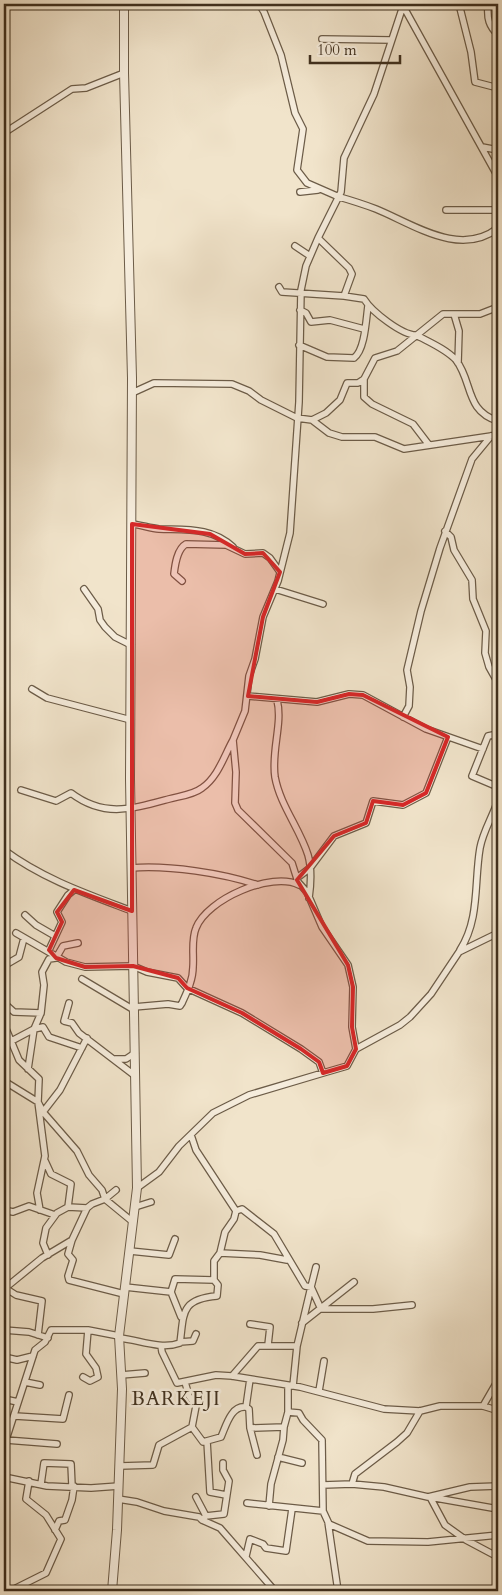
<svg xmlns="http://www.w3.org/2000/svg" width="502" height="1595" viewBox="0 0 502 1595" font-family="Cardo,serif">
  <rect width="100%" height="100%" fill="#f1e4cb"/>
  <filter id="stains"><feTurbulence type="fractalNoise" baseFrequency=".004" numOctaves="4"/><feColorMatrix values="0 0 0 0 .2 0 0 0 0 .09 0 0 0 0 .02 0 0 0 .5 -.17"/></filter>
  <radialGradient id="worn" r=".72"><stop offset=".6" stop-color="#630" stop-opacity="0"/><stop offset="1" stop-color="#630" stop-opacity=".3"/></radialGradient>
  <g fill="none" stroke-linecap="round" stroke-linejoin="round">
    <defs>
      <path id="minor" d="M259,4L264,12L281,55L295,113L303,129L297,170L307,183L339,197
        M300,4H335
        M402,4L498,177
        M450,4H451
        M459,4L471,52L475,82L498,88
        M482,4L488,6C487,19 489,26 498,35
        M488,6L498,9
        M322,39L391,40
        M4,133L72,89L86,88L124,73
        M482,147L498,150
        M300,192L318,190
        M336,196C350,200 363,204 376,209C413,224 460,258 498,228
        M446,210H498
        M318,238L341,192L344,158L374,94L403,6L428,4
        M295,246L310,256
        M279,287L282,292L344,296
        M300,310L306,313L311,322L330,320L364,329
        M454,314L459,331L458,363
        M299,345L327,357L354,358C365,350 366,320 368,306
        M364,379V397L372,404L413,424L429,445
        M132,393L154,383L232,384L249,391L261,400L297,418L312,420L326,413L340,400L347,383H358L364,379L375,358L397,351L443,314H480L498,307
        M312,420L329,433L342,437H375L404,449L498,435
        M132,524C141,525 150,528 159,529C186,530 212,527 233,547
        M445,531L451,537L454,550L472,580L473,599L486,631L485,653L489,667L498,683
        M182,581L174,574C175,565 177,549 186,544L226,545L245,554L263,553L270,558L280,572
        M84,589L98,609L100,620L105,627L115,637L131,645
        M275,589L323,604
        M32,689L47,698L131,720
        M248,696L317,702L349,694L363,695L426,729L483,749
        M277,700C283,723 271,751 275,777C280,805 300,829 308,855C312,869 311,884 309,898
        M403,717L409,706L410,687L407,670L421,611L440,548L472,459L491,436
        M498,738L493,735L488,736L472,776L498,787
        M21,790L56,801L71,793C104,818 132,809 169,799C180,796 193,795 202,788C218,777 224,756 233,740
        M4,850C43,879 87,894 132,911
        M131,868C169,865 222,873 258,885
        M297,878L310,868L334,836L366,823L373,801L403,805L426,793L448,737
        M25,915L36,925L55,936
        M16,933L66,962L85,967L133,966L147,972L178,978L187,988L242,1013L301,1049L319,1062L323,1073L347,1066L356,1049L400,1025L410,1017L431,994L459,952L498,933
        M49,950L62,922L57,912L68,895L74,890
        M460,950C480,919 474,883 480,848C483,831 493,816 498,800
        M4,970L7,964L19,957L24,938
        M82,979L134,1010
        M4,1003L14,1012L41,1013
        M69,1003L64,1021L72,1023L79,1033L134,1075
        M134,1007L168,1004L180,1006L182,1003C187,992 193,980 193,967C194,954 191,940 196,928C207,899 272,871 299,885
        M4,1024L19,1060L39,1079L38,1102L43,1112L77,1151L89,1175L102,1190L105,1199L133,1222
        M4,1045L34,1029L43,1027L49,1037L82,1048
        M356,1049L352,1027L353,987L348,965L322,927L307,892L298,882L292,863L238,810L235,803L236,772L233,740L245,711L249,676L255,659L263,617L278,581L290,533L299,402L301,290L306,266L318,238L349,268L352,274L344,296L364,299C372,312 402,335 416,335C429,342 446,349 456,360C473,382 465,411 498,421
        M115,1059H126L135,1053
        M28,1069L34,1029L41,1013L44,985L42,972L49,959L56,958L63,946L78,943
        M4,1081L38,1102L45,1156L37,1193L40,1210
        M43,1112L60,1090L87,1038
        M191,1135L196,1150L236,1211
        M45,1161L51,1174L71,1184L68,1207
        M137,1188L159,1172L179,1146L213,1113L249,1095L323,1073
        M135,1207L151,1202
        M4,1210L13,1212L29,1206L55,1215
        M72,1240L68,1254L73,1260L68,1276L69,1280L124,1294
        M130,1251L169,1255L175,1239
        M220,1253L260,1255L287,1260
        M48,1255L43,1243L46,1228L57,1213L68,1207L87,1208
        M316,1267L311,1287L321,1309H373L412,1305
        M4,1272L7,1286
        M125,1287L171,1292
        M5,1288L16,1295L42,1301L38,1335
        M4,1289L42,1258L72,1240L87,1208L92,1204L105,1199L116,1190
        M181,1317L171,1292L175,1279L214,1280
        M302,1323L354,1282
        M250,1324L270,1327L268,1345
        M4,1330L29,1332L48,1338
        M120,1338C139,1340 161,1350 180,1343C184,1314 180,1299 217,1296L218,1285L214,1280V1261L220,1253L225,1232L234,1219L236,1211L242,1209L274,1234L305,1286L311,1287L297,1346L293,1386
        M180,1342L193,1341L196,1334
        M161,1346L162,1352L177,1383L216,1375L232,1376L300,1387L384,1409L420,1411L440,1406H483L496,1410L498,1414
        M4,1357L17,1360L33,1356
        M121,1375L145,1373
        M232,1376L258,1346H297
        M83,1377L90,1381L98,1377L96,1368L86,1354L88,1330
        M250,1379L246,1407L249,1409L250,1428L257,1455
        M25,1382L40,1385
        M185,1382L189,1396L196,1406L192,1427L203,1442L221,1437C226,1426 231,1405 246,1407
        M319,1391L324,1361
        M4,1399L18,1402
        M483,1406L498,1380
        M288,1412L299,1413L303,1420L322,1440L323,1511L329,1524L368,1541L428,1542L498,1535
        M15,1416L63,1419L69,1395
        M250,1428L284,1427
        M6,1440L57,1444
        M207,1441L210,1492L226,1495
        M4,1446L35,1350L45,1342L51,1330H88L119,1336
        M278,1457L302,1463
        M120,1466L153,1465L159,1445L192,1427
        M4,1477L47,1486L91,1488L119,1486
        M41,1484L44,1463L71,1464L72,1486
        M352,1484L355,1474L397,1442L407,1433L420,1411
        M323,1485L352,1484L384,1487L428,1497L470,1487L498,1486
        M196,1497L206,1516
        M118,1499L137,1502L164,1511L199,1517L202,1520L206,1516L224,1514L229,1481L223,1470V1463
        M247,1503L323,1511
        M269,1506L271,1484L283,1440L284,1427L288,1412V1387
        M498,1509L430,1497L445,1525L466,1540L498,1557
        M202,1520L220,1528L275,1591
        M328,1522L338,1591
        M55,1530L59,1521L65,1520L72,1500L74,1486
        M246,1556L250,1539L263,1544L266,1548L286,1551L292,1509
        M112,1590L121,1591
        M10,1591L46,1573L61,1539L46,1515L26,1499L29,1481"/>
      <path id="tertiary" d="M112,1591L117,1530L122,1389L119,1336L137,1188L130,779L132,378L124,73V4"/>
    </defs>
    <use href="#minor" stroke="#6c5c48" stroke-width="8"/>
    <use href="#tertiary" stroke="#6c5c48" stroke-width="10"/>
    <use href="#minor" stroke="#f6eddd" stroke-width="5.5"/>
    <use href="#tertiary" stroke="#f6eddd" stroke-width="8"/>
  </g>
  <path fill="#d62828" fill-opacity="0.2" stroke="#d62828" stroke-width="4" stroke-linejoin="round" d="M132,524L210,534L245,554L263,553L280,572L263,617L248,696L317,702L349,694L363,695L448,737L426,793L403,805L373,801L366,823L334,836L297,880L348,965L353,987L352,1027L356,1049L347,1066L323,1073L319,1062L301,1049L242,1013L187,988L178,978L133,966L85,967L56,958L49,950L62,922L57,912L74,890L132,911Z"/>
  <g text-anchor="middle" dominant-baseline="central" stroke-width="5" stroke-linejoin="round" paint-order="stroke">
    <g font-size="20" letter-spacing="1" fill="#3f2f1d" stroke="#f6eddd">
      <text x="176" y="1398">BARKEJI</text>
    </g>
  </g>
  <rect width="502" height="1595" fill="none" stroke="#f1e4cb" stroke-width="20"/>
  <rect x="5" y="5" width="492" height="1585" fill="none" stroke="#3f2f1d" stroke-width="2.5"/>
  <rect x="10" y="10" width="482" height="1575" fill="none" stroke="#3f2f1d"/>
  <path d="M310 55v8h90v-8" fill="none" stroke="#3f2f1d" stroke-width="2.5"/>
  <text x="317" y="55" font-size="15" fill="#3f2f1d" stroke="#f6eddd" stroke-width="4" paint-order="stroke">100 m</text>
  <rect width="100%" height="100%" filter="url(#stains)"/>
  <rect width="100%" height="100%" fill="url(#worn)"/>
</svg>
